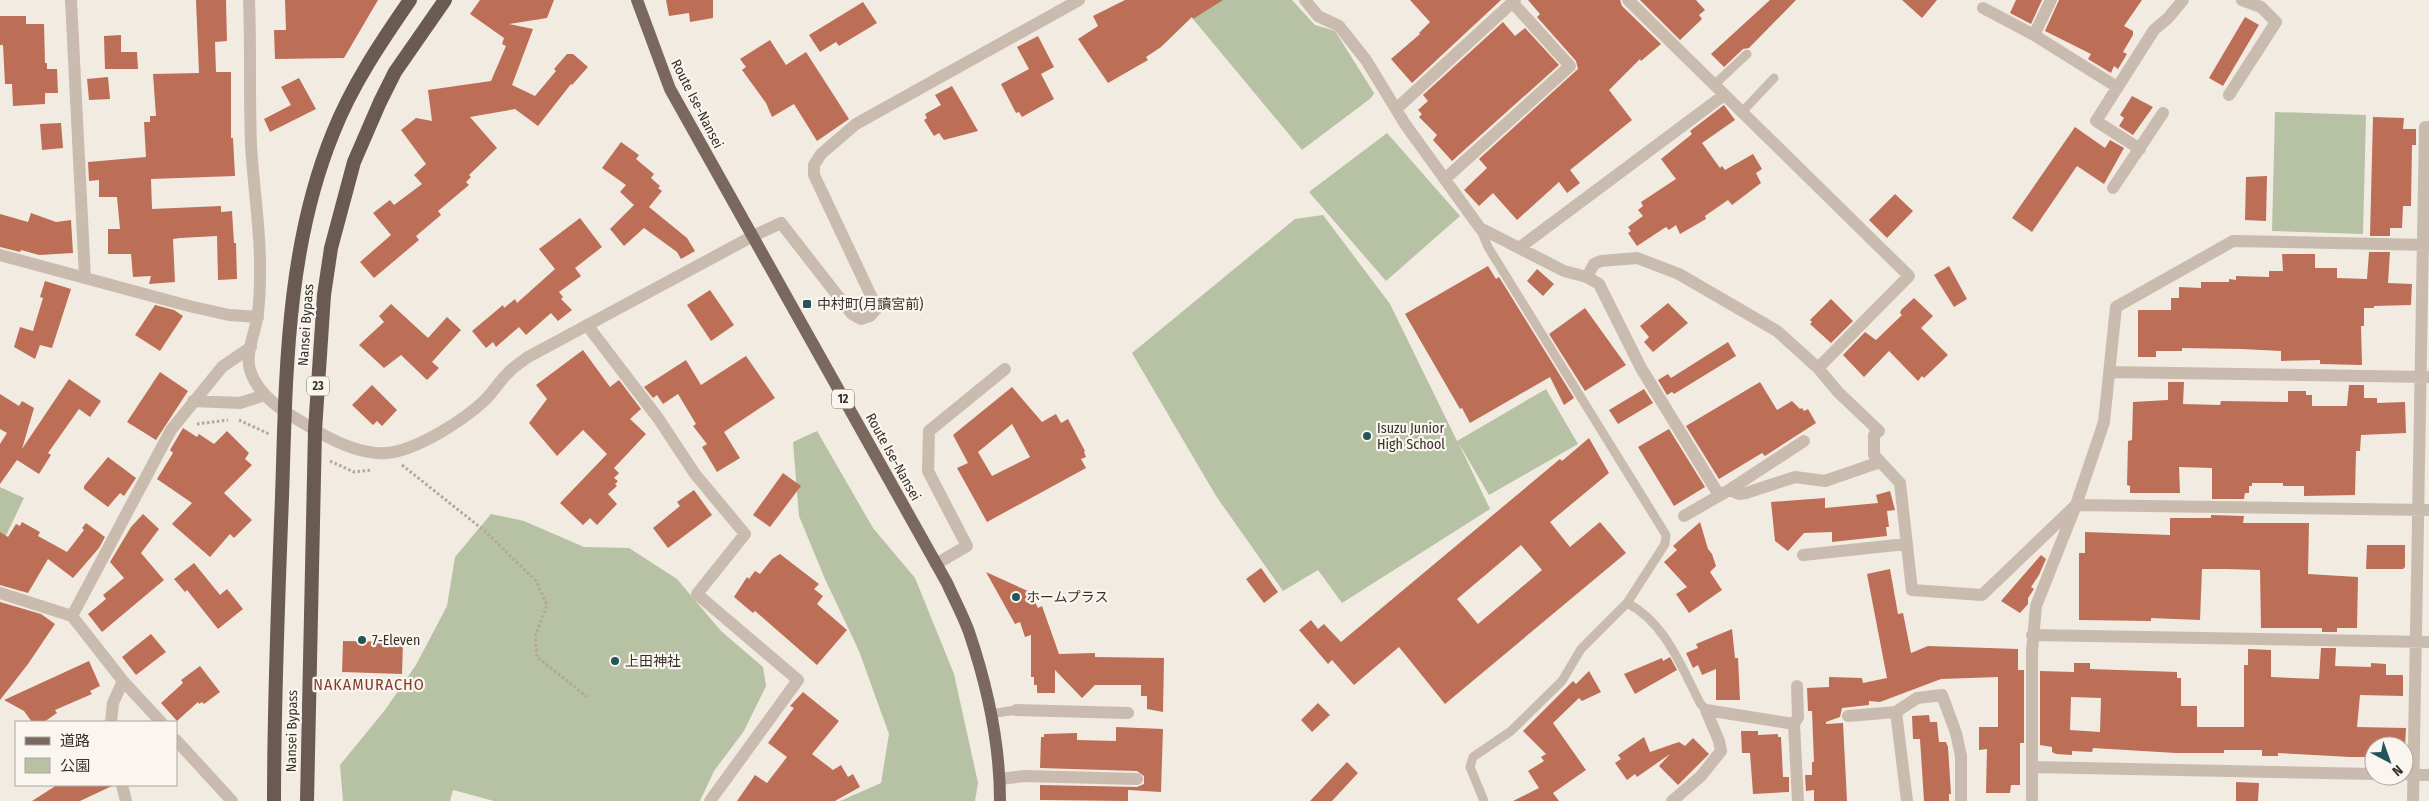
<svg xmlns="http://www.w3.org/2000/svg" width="2429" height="801" viewBox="0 0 2429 801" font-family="'Fira Sans Condensed','Noto Sans JP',sans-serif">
  <rect width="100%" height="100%" fill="#f2ebe2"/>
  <path fill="#b7c1a3" d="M1214,0H1292L1315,25L1335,31L1374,93L1371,98L1302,150L1193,19Z
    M2275,112L2366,115L2363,234L2272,231Z
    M1387,133L1460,216L1386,281L1309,192Z
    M1323,215L1390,304L1457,441L1546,389L1578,444L1489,495L1458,442L1490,509L1342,603L1318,570L1283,591L1216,496L1132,353L1295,219Z
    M817,431L873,528L915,578L954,674L978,783L975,801H840L881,783L889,734L859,651L825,579L799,516L793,442Z
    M0,487L24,498L1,546L0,545Z
    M491,514L524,521L584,547L629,548L677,579L721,631L763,667L766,686L744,731L714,771L700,801H494L453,790L450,801H343L340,765L385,710L416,665L447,606L455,557Z"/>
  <path fill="#bd6e56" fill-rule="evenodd" d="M196,0H226L227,41L215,42L216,72H231V138H233L235,176L151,179L152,209L221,206V212L232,211L234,243H236L237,279L218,280L217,236L180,238L173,239L175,282L149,284L151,276L133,277L131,254H108V229H120L117,197H99V180L89,181L88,162L146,157L144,122H150V116H156L153,74L199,73Z
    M285,0H378L344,58L275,59L274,30H286Z
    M480,0H554L547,18L509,24L533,29L512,85L535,96L556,71L554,69L567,54H573L588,67L572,85L571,84L538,126L515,109L470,117L497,148L469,175L471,177L466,182L469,185L438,211L441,215L416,236L419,240L374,278L360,262L391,235L373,213L390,200L394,205L422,184L414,175L426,164L401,130L416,118L432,121L428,90L491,81L506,46L502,44L504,38L470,14Z
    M666,0H713V18L690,22L689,13L669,16Z
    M1125,0H1223L1193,19L1192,17L1161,47L1146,57L1148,60L1108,83L1078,39L1098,26L1093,16Z
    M1410,0H1501L1412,83L1391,59L1420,34L1419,33L1430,22Z
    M1528,0H1620L1622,6L1661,44L1641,61L1640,59L1609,90L1632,120L1570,170L1580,183L1567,193L1559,182L1517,220L1493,193L1479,206L1464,190L1487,168L1479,159L1578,69L1576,61L1537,17L1540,14Z
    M1640,0H1696L1705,10L1699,15L1702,19L1680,40Z
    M1770,0H1796L1749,48L1743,49L1724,67L1711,54Z
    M1902,0H1937L1922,18Z
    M2016,0H2042L2031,24L2010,13Z
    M2059,0H2142L2124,26L2133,31V35L2123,52L2127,54L2118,69L2114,66L2111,73L2088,59L2091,54L2045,31Z
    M863,2L877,23L839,46L836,42L820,52L809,35Z
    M0,16H26V24H44L45,63H47V69H57L58,93H45V104L13,106L12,84H5L3,45H0Z
    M2245,17L2259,25L2223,86L2209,78Z
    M1503,22L1515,36L1525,28L1559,65L1452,161L1433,140L1437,135L1419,117L1422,114L1418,110L1428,101L1423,95Z
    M121,35V52H137L138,69H105L104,36Z
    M1038,36L1054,67L1041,74L1054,99L1022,117L1019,112L1016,113L1001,84L1029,69L1017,47Z
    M770,40L786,65L806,52L849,119L817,141L794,104L772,117L766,103L742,70L746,67L740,59Z
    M108,77L110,99L89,100L87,79Z
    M299,78L316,109L270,132L264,119L291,105L281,87Z
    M952,86L978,131L944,140L939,133L934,136L924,120L927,118L925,114L941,105L935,95Z
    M2132,96L2153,107L2133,135L2119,126L2124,118L2120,115Z
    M1724,105L1735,120L1702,143L1720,168L1722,166L1725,170L1753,154L1762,169L1756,173L1761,183L1732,205L1728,200L1705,216L1706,219L1680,234L1676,225L1669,230L1666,227L1637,246L1628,233L1631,231L1628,227L1643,216L1638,210L1643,206L1641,202L1676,179L1661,159L1692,134L1690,131Z
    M2373,117L2404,118L2403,129H2416V145H2412L2411,206H2403L2402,228H2390V236H2370Z
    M61,123L63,148L42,150L40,124Z
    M2075,127L2105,148L2110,140L2124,148L2104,184L2077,166L2032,232L2012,218Z
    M621,142L639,155L636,159L654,174L651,178L660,186L658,188L662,191L649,207L687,238L695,251L681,259L677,252L644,228L624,246L610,229L634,205L620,192L626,185L602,168Z
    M2267,176L2266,221L2245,220L2246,177Z
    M1895,194L1913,211L1887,238L1869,220Z
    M31,213L56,222L71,220L73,253L39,255L21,250L20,252L0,247V214L28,222Z
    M580,218L602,247L575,268L581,276L559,292L563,297L561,299L572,310L558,321L551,313L526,335L519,327L496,347L493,342L486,348L472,331L503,305L504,308L515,299L517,303L555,269L539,249Z
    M2369,252H2390L2388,283L2412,284L2411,305L2374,306V308H2364V326H2361L2362,365L2320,364V360L2281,361V351L2242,349L2182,348V351H2156V357H2138V310H2171V298H2179V287L2201,288V282H2229V279L2236,280V276L2269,277V271H2283L2282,254H2315V268H2337V278L2367,279Z
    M1488,266L1496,279L1499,277L1574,398L1564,405L1550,377L1470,423L1462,408L1460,409L1405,314Z
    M1949,266L1967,299L1954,307L1934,275Z
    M1537,269L1554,284L1543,296L1527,281Z
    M45,281L71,289L52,348L40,345L35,359L14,347L20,327L33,331L43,298L40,297Z
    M710,290L734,325L711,341L687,305Z
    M1914,298L1933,316L1921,328L1948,355L1924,378L1922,376L1918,381L1889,351L1864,377L1843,355L1865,332L1876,340L1902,315L1900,313L1901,310Z
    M1831,299L1853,321L1831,343L1810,324L1812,322L1810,320Z
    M1668,303L1688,323L1653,352L1644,342L1649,337L1640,326Z
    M391,304L428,338L447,317L461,330L432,362L439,368L427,380L401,355L384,368L359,345L384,322L379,316Z
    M155,305L174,310L183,316L160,351L135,335Z
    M1585,308L1626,365L1585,391L1549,334Z
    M1728,342L1736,356L1674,394L1672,392L1667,395L1658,380L1668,374L1671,378Z
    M583,350L610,387L619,380L641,409L630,419L646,434L614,468L619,473L614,478L618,481L615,484L617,486L608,494L617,504L597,525L590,518L583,525L560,503L607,454L583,430L557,456L529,423L547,399L536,385Z
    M746,356L775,398L724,432L740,458L717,472L702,447L707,444L693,426L696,424L678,394L663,404L657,395L653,398L644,387L686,360L701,385Z
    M160,372L188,391L156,440L127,422Z
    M69,379L101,401L90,417L79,409L48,453L51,455L39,474L17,460L0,484V444L7,433L0,429V394L19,406L22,401L34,408L22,449Z
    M1760,382L1777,410L1792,401L1800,409L1802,408L1804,411L1808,409L1816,423L1765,456L1762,453L1719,479L1686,426Z
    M2168,382H2184L2183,404L2220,405L2221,401L2288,402V391H2306V395H2312V406H2347L2349,385H2364V398H2377V403L2405,402L2406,433L2361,435L2360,451H2356L2355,495L2304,496V486H2283V483H2252V486H2249V493H2245L2244,499H2212V468L2179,467L2180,493H2130V486L2127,485L2128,441L2132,440L2133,402L2168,400Z
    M372,385L397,410L382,426L377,421L373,425L352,405Z
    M1012,387L1042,422L1056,414L1061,423L1068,419L1085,451L1084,452L1086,457L1081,459L1086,468L987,522L957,468L968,463L953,435ZM1012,424L1030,457L992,476L978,452Z
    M1644,389L1653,403L1618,424L1609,410Z
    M183,428L197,437L199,434L214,444L227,431L249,453L245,459L252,465L224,493L252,520L234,538L230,534L210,557L172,524L192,503L157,479L173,453L170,450Z
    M1669,429L1705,487L1674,506L1638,447Z
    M1589,438L1609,473L1550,522L1570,547L1600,522L1626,553L1445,704L1399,647L1354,685L1332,660L1328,664L1299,630L1311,620L1318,629L1324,624L1341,642L1560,459L1562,461ZM1521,545L1542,570L1478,624L1457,599Z
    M108,457L136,478L124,496L120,493L108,507L84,489V486Z
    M783,473L801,486L770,527L753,515Z
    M694,490L712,515L668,548L653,528L680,506L677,502Z
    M1890,491L1895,510L1887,511L1889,527H1886L1887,536L1832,542V532L1804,533L1788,551L1775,541L1771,502L1825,498V508L1878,503L1876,495Z
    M143,514L159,529L141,553L164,580L102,632L88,614L106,599L103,595L124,578L110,562L131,527Z
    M2211,515L2244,516L2243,523H2309L2308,574L2358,577L2357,628H2337V632H2322V628H2261L2260,570L2227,569H2202L2200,620L2151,618V621L2079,620V553H2085V532L2170,535V518H2211Z
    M22,522L40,532L38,536L67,552L84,530L82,528L86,523L105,537L99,548L73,578L48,559L28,593L0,585V532L8,537L16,524L20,526Z
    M1700,522L1708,549L1712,554L1716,566L1710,572L1722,590L1689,613L1676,594L1687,587L1664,562L1677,550L1673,546Z
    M2367,545H2405V567L2403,569H2366Z
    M780,554L819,584L814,589L823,596L817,604L847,630L817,665L755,611L753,613L734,597L747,577L749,579L755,571L760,574L772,559Z
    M2041,555L2046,559L2039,575L2031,587L2034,589L2028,598V604L2020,613L2001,601Z
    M194,563L220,595L227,589L243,609L218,629L187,590L185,592L174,579Z
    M1261,568L1278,592L1264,603L1246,579Z
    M1890,569L1898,614L1903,613L1911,653L1928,646L2018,649V670H2024V743H2020V785H2011L2010,793H1986L1987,749L1979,750V727H1998V677L1941,679L1880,702L1869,701V705L1842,708L1840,717L1826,722V724L1843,723L1847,801H1814V790L1806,791L1805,775H1812V762H1814L1812,711H1808L1807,688L1829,687V677L1862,678L1863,683L1887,678L1867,574Z
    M986,572L1030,592L1038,608L1042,606L1059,654L1095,653V657L1164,658L1163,712L1147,709V696H1141V685H1095L1082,698L1055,670V693H1037V685H1034V677H1031V635L1025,637L1020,622L1015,624Z
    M0,602L41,614L55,624L28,664L0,700Z
    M1732,629L1735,658H1738L1740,700H1716V669L1702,675L1698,665L1693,668L1686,653L1698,648L1696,644Z
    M151,634L166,652L136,675L122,657Z
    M343,641L403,642L402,674L342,672Z
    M2321,648H2336L2335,666L2371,667V663L2386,664V675H2403V696L2360,695L2357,727L2406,728L2405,746H2374V757H2351L2278,753V756H2262V750H2224V753H2176L2093,748L2092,752L2072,751V755L2056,754L2052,752V747L2040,745V671L2074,672V663H2090V669L2177,672V678H2181V706H2197V727H2244V665H2248V649L2271,650V677L2319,679ZM2071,697L2101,698L2100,732L2070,730Z
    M1670,657L1677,670L1635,694L1624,674L1662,658L1663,661Z
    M89,661L100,686L90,691L92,694L55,710L57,713L44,722H32L24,711L4,700Z
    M200,666L220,692L204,704L202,702L199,704L198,702L177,721L161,703L183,683L181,680Z
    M1589,671L1601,692L1582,701L1579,698L1553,723L1586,770L1553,793L1559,801H1513L1539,788L1528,771L1544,761L1541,757L1546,754L1523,731L1573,681L1576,684Z
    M803,692L839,721L812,754L833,770L841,765L848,777L853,774L860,787L835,801H737L755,775L767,783L787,757L768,743L794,708L790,706Z
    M1318,703L1330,715L1312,732L1301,720Z
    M1929,715L1930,722H1937L1939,742H1946L1948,747L1951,794H1949V801H1924L1920,739H1913L1912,716Z
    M1116,727L1163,729L1161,792L1128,790V801L1040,800V785L1137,787L1144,784V776L1137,771L1040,768L1041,737H1044V734L1077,733V740L1116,741Z
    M1741,731H1758V735L1778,734V737H1781L1783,777H1789V792L1753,794L1750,753H1742Z
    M1644,737L1650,752L1679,742L1685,746L1693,738L1709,754L1678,785L1659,766L1670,754L1637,777L1635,774L1627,780L1615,763L1621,759L1618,755Z
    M1347,762L1358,773L1332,801H1310Z
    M2236,782L2259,783L2258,801H2236Z
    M57,785H114L80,801H32Z"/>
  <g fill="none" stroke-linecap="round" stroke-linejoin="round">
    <path stroke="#b6a599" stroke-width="3" stroke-dasharray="2.5 2.5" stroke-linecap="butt" d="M239,420L269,434
      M197,424L228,420
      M330,461L354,472L371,470
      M402,465L486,532L536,581L547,605L535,637L537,657L587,697"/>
    <path stroke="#cabbaf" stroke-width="9" d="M1714,85L1747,54
      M1742,112L1774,78
      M1480,228L1488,247L1666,535L1665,544L1627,603L1581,649L1562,681L1511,731L1473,757L1470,767L1484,801
      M1627,603C1665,622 1682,668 1700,703L1706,710
      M990,714L1016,710"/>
    <path stroke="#cabbaf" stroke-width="12" d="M71,0L85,278
      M1305,0L1318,16L1339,26L1366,60L1405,124L1480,228L1564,271L1587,277L1599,284L1641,368L1719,495
      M1628,0L1909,276L1818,368
      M1983,8L2034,35L2117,87
      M2034,35L2051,0
      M2229,95L2276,22L2261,7L2242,0
      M1396,109L1515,0
      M2140,149L2096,121L2154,30L2168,18L2183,0
      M1446,178L1570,66L1512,2
      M2113,188L2163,113
      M753,236L781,223L852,314L861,319L870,316L876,309L873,300L814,175V165L821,154L856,124L1079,0
      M1519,248L1724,95
      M0,255L189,306L229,315L258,317
      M1587,277L1594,264L1601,261L1637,258L1679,274L1777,331L1818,368L1838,392L1879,431L1874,435V455L1900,483L1912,590L1982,595L2076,505L2429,510
      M587,325L658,418L695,474L745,534L697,594L798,680L710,801
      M2109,372L2429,377
      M193,401L240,403L265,395
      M1729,490L1739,494L1746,493L1795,477L1825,481L1880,462
      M1684,516L1729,490L1804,441
      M1803,555L1906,544
      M936,564L967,546L928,471L929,431L1005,369
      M0,593L72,616L123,681L113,703L111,722
      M72,616L171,430L222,367L251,347
      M2032,635L2429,642
      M123,681L161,722
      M1016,710L1128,713
      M1896,712L1907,801
      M1848,716L1896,712L1917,698L1942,695L1956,733L1961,756V801
      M1794,724L1798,717L1797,686
      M176,740L232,801
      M2032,767L2374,774
      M2404,774L2429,775
      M1000,779L1025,776L1137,779
      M122,785L126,801
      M1672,801L1701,776L1721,751L1719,741L1706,710L1794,724L1798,801
      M2032,801V651L2036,606L2076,505L2104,422L2116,307L2233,241L2429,245
      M2413,801L2425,127H2429"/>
    <path stroke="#cabbaf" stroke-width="12" d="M249,0C251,48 249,96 251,144C253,186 261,230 260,272C260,287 260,303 257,318C255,334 245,353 250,370C258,396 283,411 305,424C327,438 360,455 386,453C416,451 464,420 485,400C493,392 499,382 507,374C513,367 521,362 528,357L753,236"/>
    <path stroke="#7a685f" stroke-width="12" d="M637,0L670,89L947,583C954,599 963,615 969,632C987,685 1000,745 1000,801"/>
    <path stroke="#6a5a52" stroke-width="14" d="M274,801C274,700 278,599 282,497C286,375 286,248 333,133C352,85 381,42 410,0
      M307,801L315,430L324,295L331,248L354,162L380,102L395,72L445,0"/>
  </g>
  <g fill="#245558" stroke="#faf5ef" stroke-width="2">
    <rect x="802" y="299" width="10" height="10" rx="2.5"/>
    <circle cx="1367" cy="436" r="5"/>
    <circle cx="1016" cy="597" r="5"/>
    <circle cx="362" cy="640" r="5"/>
    <circle cx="615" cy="661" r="5"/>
  </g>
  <g text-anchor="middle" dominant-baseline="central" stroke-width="4.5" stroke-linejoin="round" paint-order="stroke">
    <g fill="#faf5ef" stroke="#736b66" stroke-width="1">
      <rect x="307" y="376.5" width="22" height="19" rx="4"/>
      <rect x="832" y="389.5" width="22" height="19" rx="4"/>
    </g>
    <g font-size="12" font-weight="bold" fill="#39302c">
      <text x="318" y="386">23</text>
      <text x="843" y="399">12</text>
    </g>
    <g font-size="14" fill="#39302c" stroke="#faf5ef">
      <text transform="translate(697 104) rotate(63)">Route Ise-Nansei</text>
      <text transform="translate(306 325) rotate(-86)">Nansei Bypass</text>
      <text transform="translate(893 457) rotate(61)">Route Ise-Nansei</text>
      <text transform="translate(292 731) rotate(-89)">Nansei Bypass</text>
    </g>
    <g font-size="14" fill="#39302c" stroke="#faf5ef" text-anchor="start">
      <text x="817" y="304">中村町(月讀宮前)</text>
      <text x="1377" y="428">Isuzu Junior<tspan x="1377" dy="16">High School</tspan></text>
      <text x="1026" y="597">ホームプラス</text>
      <text x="372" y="640">7-Eleven</text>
      <text x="625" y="661">上田神社</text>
    </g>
    <g font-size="16" letter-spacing="1" fill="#823f2b" stroke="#faf5ef">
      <text x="369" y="684">NAKAMURACHO</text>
    </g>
  </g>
  <rect x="15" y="721" width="162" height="65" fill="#faf5ef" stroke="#ada6a1"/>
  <rect x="25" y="737" width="25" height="8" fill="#7a685f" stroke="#ada6a1"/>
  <text x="60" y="746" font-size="15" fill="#39302c">道路</text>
  <rect x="25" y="758" width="25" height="15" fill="#b7c1a3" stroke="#ada6a1"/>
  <text x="60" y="771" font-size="15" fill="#39302c">公園</text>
  <g transform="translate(2389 761) rotate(139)"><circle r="24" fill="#faf5ef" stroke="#ada6a1"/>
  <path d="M0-4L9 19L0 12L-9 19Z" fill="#245558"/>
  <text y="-8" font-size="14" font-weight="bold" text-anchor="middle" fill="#39302c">N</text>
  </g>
</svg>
